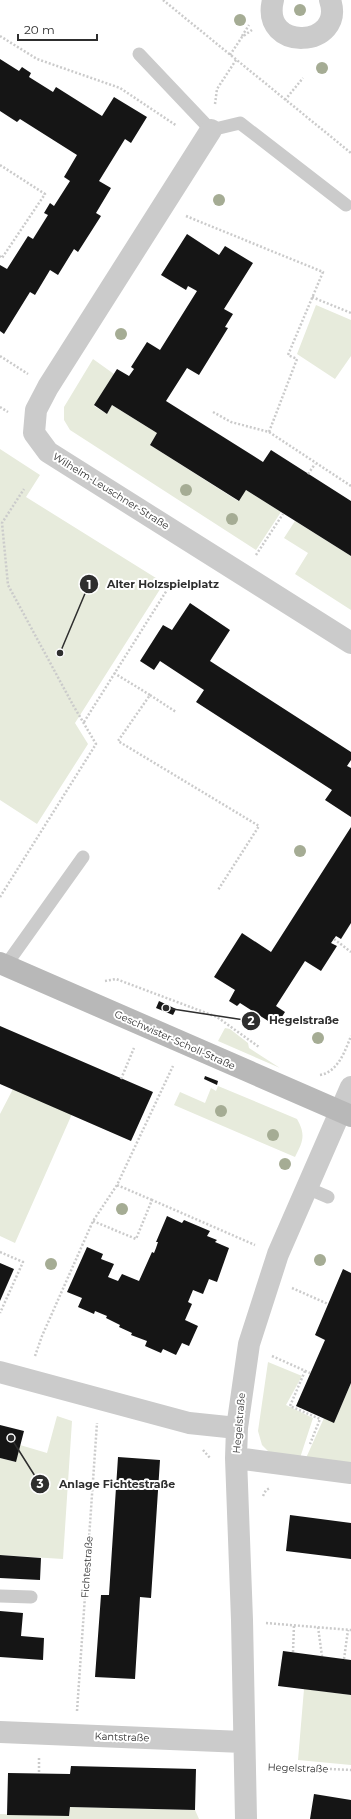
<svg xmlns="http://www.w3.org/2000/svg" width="351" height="1819" viewBox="0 0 351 1819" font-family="Montserrat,sans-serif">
  <rect width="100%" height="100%" fill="#fff"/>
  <path fill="#e7ebdc" d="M316,305L351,320V356L335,379L297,354Z
    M93,359L114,374L94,406L107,414L112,405L157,433L150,445L238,501L246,490L281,512L256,550L70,430L64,420V407Z
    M0,449L40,475L26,497L164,583L75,723L88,744L37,824L0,800Z
    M295,521L351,556V610L295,574L308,553L284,538Z
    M225,1028L230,1029L248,1043L249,1048L280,1068L218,1041Z
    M218,1086L297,1119C306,1135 303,1141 295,1157L174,1105L180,1092L205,1103L211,1088L216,1091Z
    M13,1089L72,1114L15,1243L0,1236V1114Z
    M268,1362L302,1376L286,1405L313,1418L300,1458L271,1454L262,1445L258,1431Z
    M351,1383V1465L306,1458L324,1418L334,1422Z
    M57,1416L72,1421L63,1559L0,1555V1458L15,1462L20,1445L47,1453Z
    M304,1689L351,1695V1765L298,1760Z
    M70,1807L195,1810L199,1819H0V1814L69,1816Z"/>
  <path fill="#151515" d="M0,59L19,71L22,67L31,73L29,77L53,92L56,87L102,116L114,97L147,117L131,143L125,139L99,181L111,188L96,213L101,216L78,252L74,249L58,275L50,270L35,295L30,292L4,334L0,331V265L7,269L28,236L33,239L48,215L44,213L50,203L54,206L70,181L64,177L77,155L20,119L17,122L0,111Z
    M187,234L219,255L225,246L253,263L224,309L233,314L225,327L228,328L199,375L187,368L166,401L263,462L271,450L351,501V556L246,490L239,501L150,445L157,433L112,405L107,414L94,405L117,369L129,376L134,369L131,367L147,342L160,350L197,291L188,286L186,290L161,275Z
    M190,603L230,630L210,661L351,752V760L347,766L351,768V817L325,800L332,790L196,702L204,690L160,661L154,670L140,661L163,625L172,630Z
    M351,827V923L341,939L336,936L331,943L337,946L321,971L305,961L276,1006L285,1012L276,1026L240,1003L237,1006L229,1001L235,990L214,977L242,933L271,952Z
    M159,1001L176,1009L173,1015L156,1008Z
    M0,1026L153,1092L131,1141L0,1084Z
    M205,1076L218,1081L217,1085L204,1079Z
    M167,1216L182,1223L184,1220L210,1231L207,1236L217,1240L215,1242L229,1248L217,1282L209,1279L203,1294L193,1290L188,1302L192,1304L185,1320L198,1326L189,1346L182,1343L176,1355L163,1349L161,1353L145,1346L147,1341L131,1335L132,1333L119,1327L120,1325L106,1318L107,1316L95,1311L94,1314L78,1307L82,1298L67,1292L87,1247L103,1254L101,1259L114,1264L108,1277L118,1281L122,1274L139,1281L152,1252L154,1253L156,1248L158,1242H156Z
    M0,1263L14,1269L0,1301Z
    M343,1269L351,1273V1383L334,1423L296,1406L325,1340L315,1335Z
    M0,1425L24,1431L16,1462L0,1458Z
    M118,1457L160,1460L151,1598L140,1597L135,1679L95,1677L101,1595H109Z
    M290,1515L351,1523V1559L286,1551Z
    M0,1555L41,1558L40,1580L0,1578Z
    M0,1611L23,1613L21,1636L44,1638L43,1660L0,1657Z
    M283,1651L351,1660V1695L278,1686Z
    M71,1766L196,1769L195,1810L70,1807L69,1816L7,1815L8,1773L70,1774Z
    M314,1794L351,1800V1819H310Z"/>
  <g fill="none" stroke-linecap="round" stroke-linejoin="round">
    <path stroke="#cbcbcb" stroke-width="2.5" stroke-dasharray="2 2" stroke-linecap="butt" d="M163,0L351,153
      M0,36L37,59L120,88L177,126
      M242,36L249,25
      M230,55L242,37L252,30
      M285,100L303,78
      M215,104L217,89L236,60
      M0,165L45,194L2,258L0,256
      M186,216L323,272L288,355L297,359L269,432
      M312,297L351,313
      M0,356L28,374
      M0,407L8,412
      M213,412L231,422L269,432L351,486
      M308,474L315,464
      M256,555L283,514
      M114,673L150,695L118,741L259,826L218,890
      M150,695L176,712
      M84,722L172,582
      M0,897L96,744L73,705L8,585L2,523L24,489
      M334,939L351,952
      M105,981L116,979L217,1017L259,1047
      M320,1075C338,1072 345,1051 351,1036
      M121,1079L134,1048
      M152,1200L117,1185L173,1066
      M93,1221L136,1239L152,1200L255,1245
      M0,1252L23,1262L0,1313
      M292,1288L328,1304
      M35,1356L42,1336L93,1221L117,1185
      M272,1356L310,1373
      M305,1371L290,1406L320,1419L310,1444
      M203,1450L210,1458
      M263,1496L266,1490L270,1488
      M266,1623L351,1630
      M318,1627L322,1656
      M293,1652L294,1625
      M344,1659L348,1630
      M77,1711L97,1423
      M39,1758V1773
      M270,1766L351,1770"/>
    <path stroke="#cbcbcb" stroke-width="13" d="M139,54L211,130L240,123L346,205
      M6,965L83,857
      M307,1188L328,1197
      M0,1596L31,1597"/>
    <path stroke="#cbcbcb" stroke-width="22" d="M273,0C260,53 346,48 330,0
      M211,130L48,387L36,410L34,433L48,452L351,643
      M0,1372L189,1423L237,1428
      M236,1458L351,1473
      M0,1732L243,1742
      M246,1819L242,1620L236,1458L237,1428L249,1344L278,1254L351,1087"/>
    <path stroke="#b8b8b8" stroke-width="22" d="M0,963L351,1116"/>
  </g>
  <g fill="#a5ac94">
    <circle cx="300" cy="10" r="6"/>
    <circle cx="240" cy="20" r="6"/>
    <circle cx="322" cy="68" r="6"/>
    <circle cx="219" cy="200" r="6"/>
    <circle cx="121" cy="334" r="6"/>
    <circle cx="186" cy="490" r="6"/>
    <circle cx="232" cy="519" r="6"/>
    <circle cx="300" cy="851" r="6"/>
    <circle cx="318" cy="1038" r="6"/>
    <circle cx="221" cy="1111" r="6"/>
    <circle cx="273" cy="1135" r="6"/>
    <circle cx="285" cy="1164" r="6"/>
    <circle cx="122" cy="1209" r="6"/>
    <circle cx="320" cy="1260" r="6"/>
    <circle cx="51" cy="1264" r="6"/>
  </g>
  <g text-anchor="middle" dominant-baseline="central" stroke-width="4" stroke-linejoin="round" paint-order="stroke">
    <g font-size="10" fill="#2e2e2e" stroke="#fff">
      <text transform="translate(111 491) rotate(32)">Wilhelm-Leuschner-Straße</text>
      <text transform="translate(175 1040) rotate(24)">Geschwister-Scholl-Straße</text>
      <text transform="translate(239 1423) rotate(-85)">Hegelstraße</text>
      <text transform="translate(87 1567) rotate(-86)">Fichtestraße</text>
      <text transform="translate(122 1737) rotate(2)">Kantstraße</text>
      <text transform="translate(298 1768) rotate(2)">Hegelstraße</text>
    </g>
  </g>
  <path fill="none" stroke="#2e2e2e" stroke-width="1.5" d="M60 653L89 584M166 1008L251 1021M11 1438L40 1484"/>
  <g fill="#2e2e2e" stroke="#fff" stroke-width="1.5">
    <circle cx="60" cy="653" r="4"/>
    <circle cx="166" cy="1008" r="4"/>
    <circle cx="11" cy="1438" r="4"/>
    <circle cx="89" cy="584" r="10"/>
    <circle cx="251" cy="1021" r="10"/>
    <circle cx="40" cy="1484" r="10"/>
  </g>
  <g font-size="12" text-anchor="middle" font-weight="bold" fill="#fff">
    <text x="89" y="589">1</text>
    <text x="251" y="1025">2</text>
    <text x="40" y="1488">3</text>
  </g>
  <g font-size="11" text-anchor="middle" font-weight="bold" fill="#2e2e2e" stroke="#fff" stroke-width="4" stroke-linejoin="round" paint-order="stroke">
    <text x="163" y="588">Alter Holzspielplatz</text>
    <text x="304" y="1024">Hegelstraße</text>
    <text x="117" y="1488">Anlage Fichtestraße</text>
  </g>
  <path d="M18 34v6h79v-6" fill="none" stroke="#2e2e2e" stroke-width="2"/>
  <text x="24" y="34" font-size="12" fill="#2e2e2e" stroke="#ffffff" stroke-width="3" paint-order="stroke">20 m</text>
</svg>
